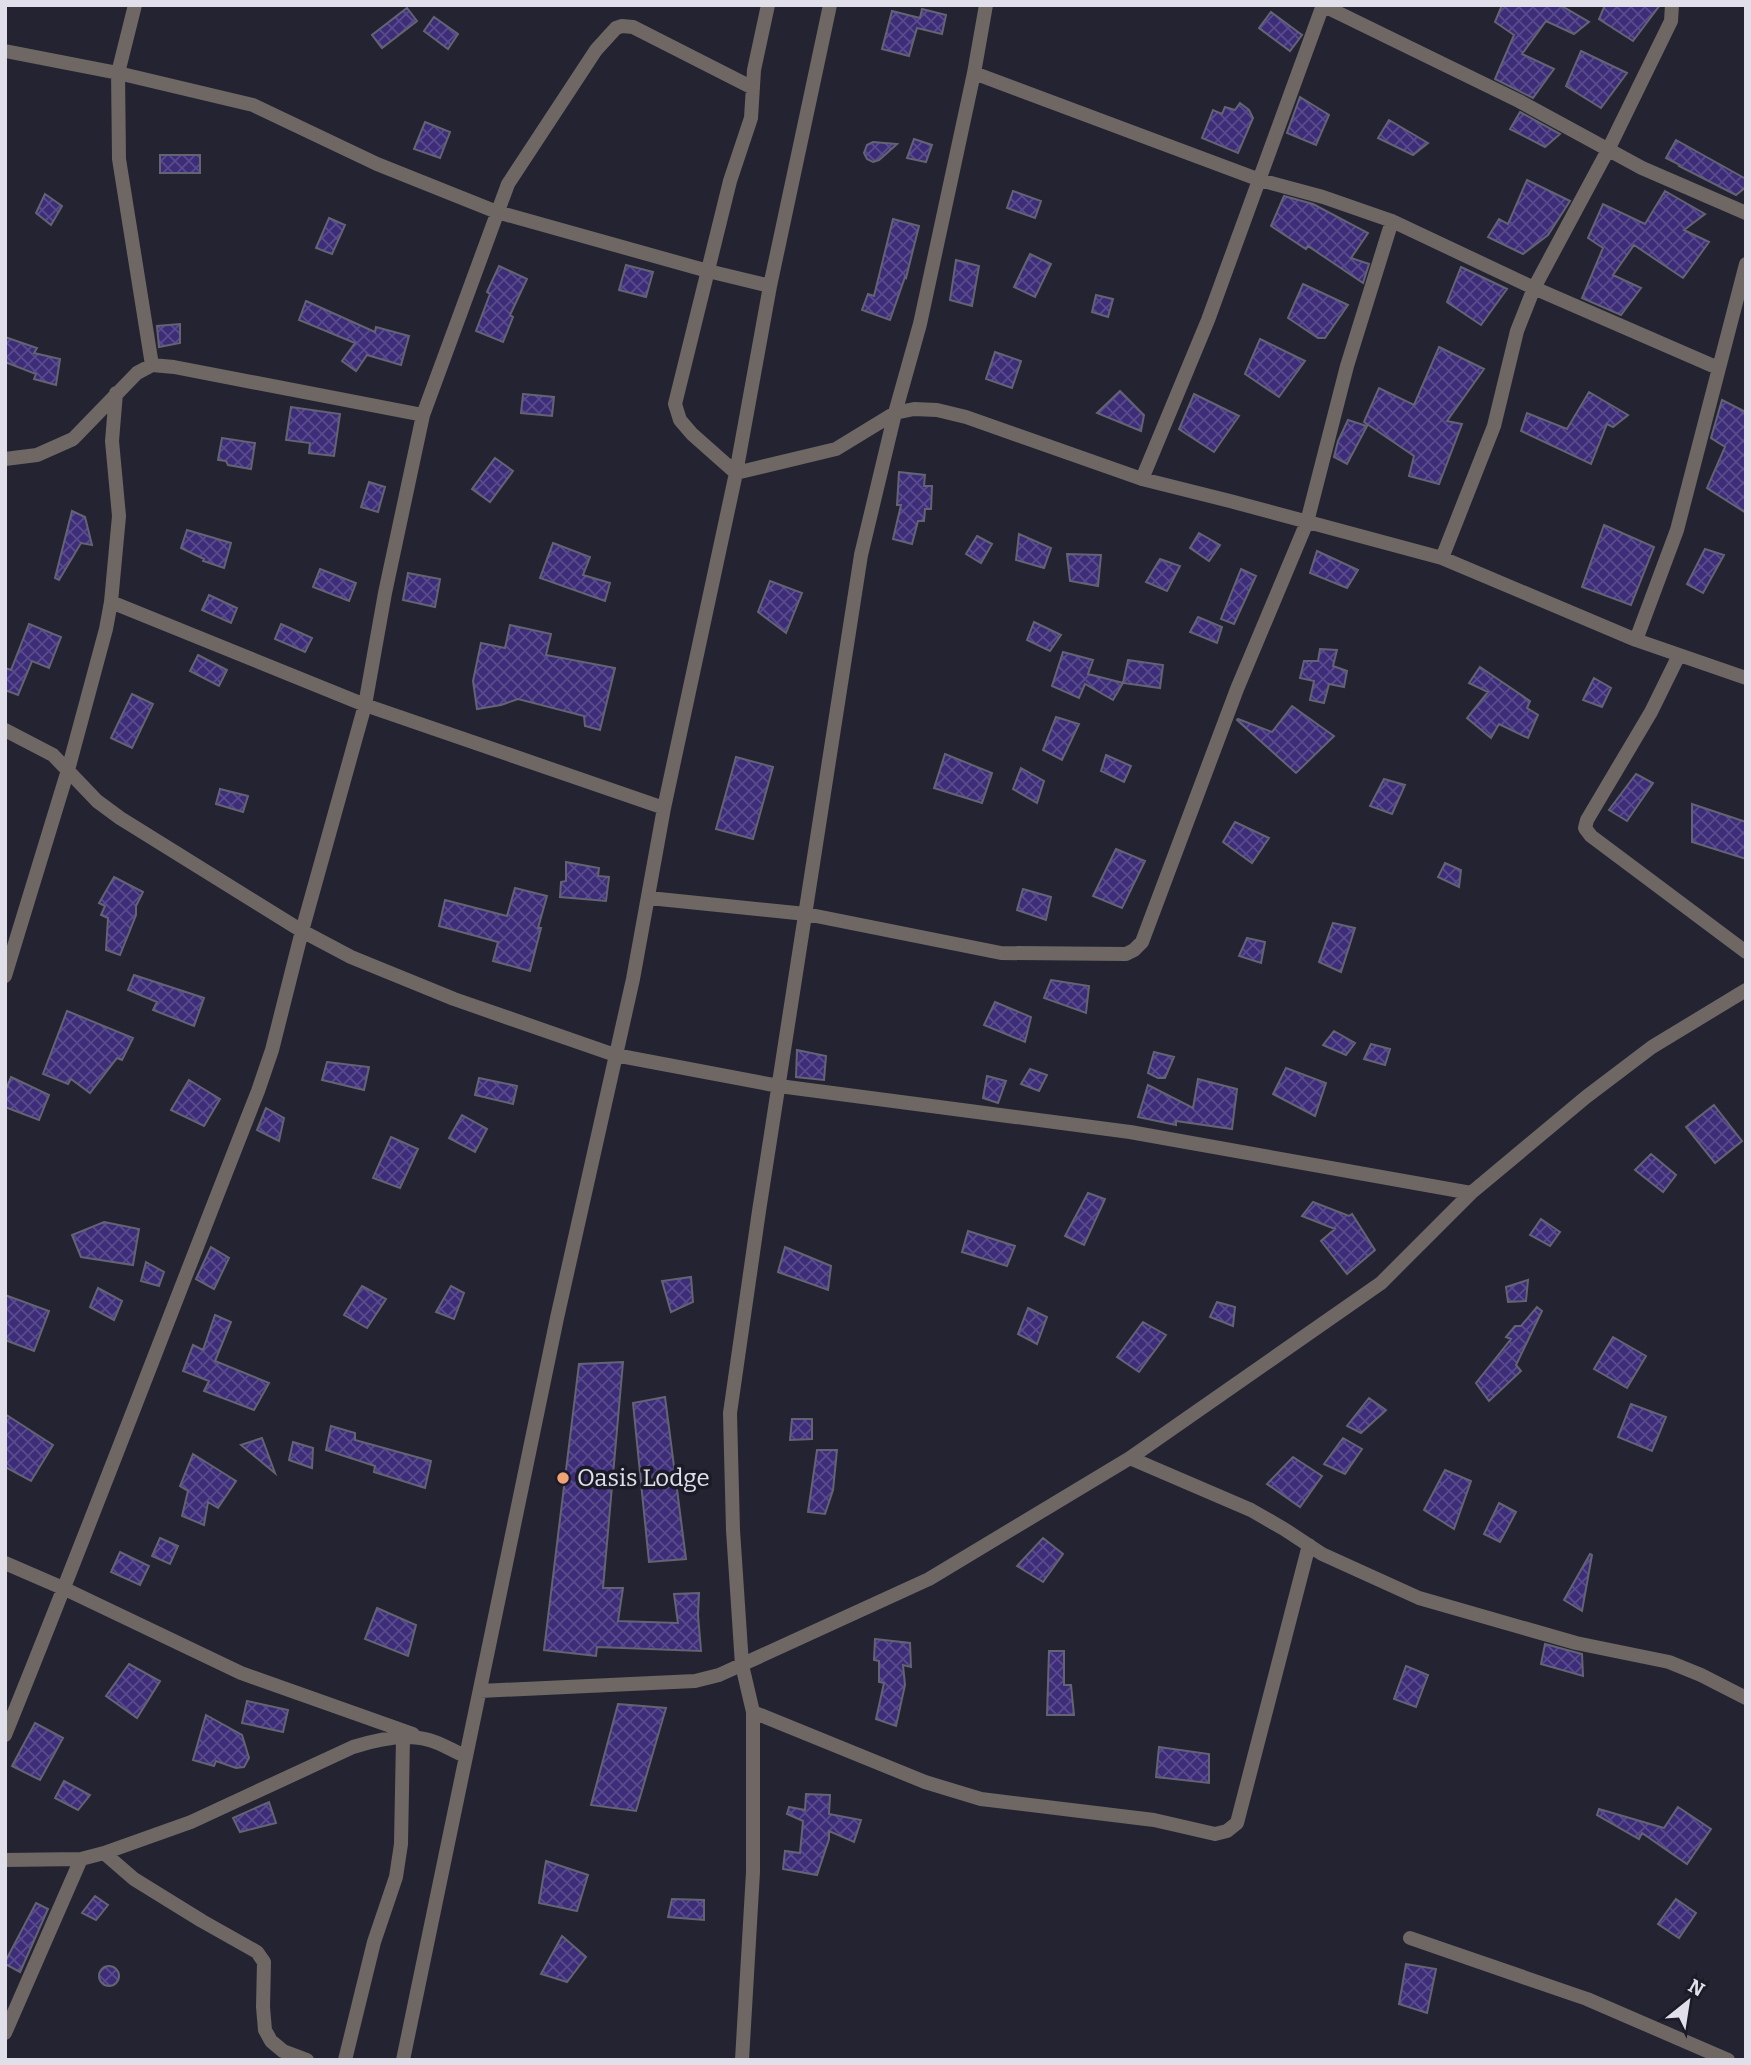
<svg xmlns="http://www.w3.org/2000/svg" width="1751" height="2065" viewBox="0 0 1751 2065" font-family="Bitter,serif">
  <defs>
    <pattern id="building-cross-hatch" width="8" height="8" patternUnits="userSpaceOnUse" patternTransform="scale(1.75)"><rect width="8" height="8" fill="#3d2d79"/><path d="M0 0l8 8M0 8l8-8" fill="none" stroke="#594b8c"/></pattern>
  </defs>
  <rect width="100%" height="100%" fill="#242331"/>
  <path fill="url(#building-cross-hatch)" stroke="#646373" stroke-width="2" d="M1502,5H1560L1589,22L1574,34L1546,21L1522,54L1554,69L1533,98L1495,79L1514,35L1495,22Z
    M1605,5H1660L1633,41L1599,19Z
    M407,8L417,21L382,48L372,35Z
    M922,9L946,15L942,34L917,28L909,56L882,49L892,11L920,18Z
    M1271,12L1302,35L1290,51L1259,28Z
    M434,17L458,34L448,49L424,31Z
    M1581,51L1627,73L1601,108L1566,86Z
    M1300,97L1329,115L1316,145L1287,133Z
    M1240,103L1249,110L1253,118L1238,153L1202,138L1213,110L1222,114L1225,107L1235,110Z
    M1520,112L1560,134L1545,147L1510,129Z
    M1389,120L1428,143L1413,155L1378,138Z
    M425,122L450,132L440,158L414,149Z
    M914,139L932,145L926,162L907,158Z
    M1676,140L1746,179V187L1736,195L1679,166L1680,165L1666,158Z
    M873,142L897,144L879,160L873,162L867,159L864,153L867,145Z
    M160,155H200V173H160Z
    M1527,180L1570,201L1548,235L1523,254L1488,237L1499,219L1508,224Z
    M1013,191L1041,201L1035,218L1007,208Z
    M1665,191L1705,214L1684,230L1709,242L1683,278L1634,245L1613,275L1641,288L1621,315L1582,298L1603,248L1588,238L1603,204L1645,224Z
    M45,194L62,206L51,225L36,213Z
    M1284,196L1313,204L1368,233L1351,258L1369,264L1363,283L1308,246L1306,249L1271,226Z
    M329,218L345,225L332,254L316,248Z
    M893,219L919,226L906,278L905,277L890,320L862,310L868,294L874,296Z
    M1030,254L1051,264L1035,297L1014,287Z
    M956,260L979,266L972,306L950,300Z
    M626,265L653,272L646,297L619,290Z
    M499,266L527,279L510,315L513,317L503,342L476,331L490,294L487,292Z
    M1461,267L1507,289L1481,325L1447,302Z
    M1303,284L1348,305L1325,338H1318L1288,318Z
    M1096,295L1113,299L1108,317L1092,312Z
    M306,301L375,332L376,327L409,336L401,365L367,355L356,371L342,361L355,343L299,320Z
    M180,324V343L159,347L157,326Z
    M5,337L37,348L34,353L60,359L56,385L34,379L36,374L5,362Z
    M1260,339L1305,361L1279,397L1245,374Z
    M1439,347L1484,369L1447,421L1462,424L1439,484L1409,476L1414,456L1364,422L1379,388L1414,405Z
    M995,352L1021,361L1012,388L986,379Z
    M1120,391L1144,415L1141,431L1097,413Z
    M1589,392L1628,415L1613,427L1607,424L1591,464L1521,431L1527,413L1567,429Z
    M523,394L554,397L552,416L521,413Z
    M1194,394L1239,416L1214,452L1179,429Z
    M1722,400L1746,412V513L1707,488L1725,447L1711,438Z
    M291,407L340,414L334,456L309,453L310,443L286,440Z
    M1348,420L1367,426L1347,464L1334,457L1338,441Z
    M222,438L255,443L251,469L228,465L226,461L218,460Z
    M495,458L513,471L490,502L472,489Z
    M899,472L925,475L924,486H932L931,509H925L924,521H918L912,544L893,539L901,505H897Z
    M369,482L385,487L378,512L361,507Z
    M72,511L85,517L92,545L81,543L59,580L55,578Z
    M1604,525L1654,547L1631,605L1582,587Z
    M187,530L231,543L224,568L203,561L204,559L181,548Z
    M1199,533L1220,545L1209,561L1190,548Z
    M1019,534L1051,548L1044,568L1016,560Z
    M977,536L992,544L981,563L966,554Z
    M553,543L590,557L583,575L610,583L605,601L540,578Z
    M1705,549L1724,555L1703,593L1687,584Z
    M1317,551L1358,570L1347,588L1310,573Z
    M1067,554L1101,555L1098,586L1070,581Z
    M1160,559L1180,566L1167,591L1146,582Z
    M320,569L356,583L349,601L313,587Z
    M1241,569L1256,576L1234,624L1221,619Z
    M408,573L440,579L435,607L403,600Z
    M770,581L802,593L786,633L758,612Z
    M209,595L237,608L231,623L202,610Z
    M1198,617L1222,627L1217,643L1190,632Z
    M1034,622L1061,635L1050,651L1027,640Z
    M29,624L61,637L49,668L32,661L18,695L5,690V668L11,670Z
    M281,624L312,638L305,652L275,639Z
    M510,625L551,634L546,655L615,668L600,730L585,726L584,716L518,699L501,705L477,709L473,681L481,643L505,648Z
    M1320,649L1337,650L1333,666L1347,671L1344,687L1329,684L1324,703L1310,700L1314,681L1300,678L1304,661H1318Z
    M1063,652L1093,660L1088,674L1123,683L1113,700L1085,684L1079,698L1052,686Z
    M198,655L227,670L219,686L190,671Z
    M1128,660L1163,665L1160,688L1123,683Z
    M1480,667L1530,701L1527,708L1538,715L1528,738L1499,724L1491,738L1467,718L1488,692L1469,683Z
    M1594,678L1611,688L1602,707L1583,700Z
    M132,694L153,704L132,748L111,738Z
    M1292,706L1334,736L1296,773L1237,720L1238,719L1272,732Z
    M1056,717L1079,724L1062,760L1043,750Z
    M945,754L992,773L982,803L934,788Z
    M1106,755L1131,766L1124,782L1101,771Z
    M736,757L773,767L753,839L716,829Z
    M1021,768L1044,781L1037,803L1013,789Z
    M1636,774L1653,783L1627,821L1609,810Z
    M1384,779L1405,785L1392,814L1370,806Z
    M220,789L248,796L243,812L216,804Z
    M1692,804L1746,822V859L1692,842Z
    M1235,822L1269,838L1252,863L1223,842Z
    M1116,849L1145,861L1122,908L1093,896Z
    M566,862L599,868L598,876L609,877L606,901L560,897L561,882L566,881Z
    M1445,863L1461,870L1459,887L1438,877Z
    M114,877L143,892L136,906V915L120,955L106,950L108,918L101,915L105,906L99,903Z
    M515,888L547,896L538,928H541L530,971L493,961L498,942L439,926L445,900L507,916Z
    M1023,889L1051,897L1046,920L1017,910Z
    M1333,923L1355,928L1341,972L1319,962Z
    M1247,938L1265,942L1261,963L1239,956Z
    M134,975L204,998L194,1026L153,1010L157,1002L128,990Z
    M1051,980L1089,986L1086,1013L1044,998Z
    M995,1002L1031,1017L1025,1042L984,1025Z
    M67,1011L133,1038L122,1060L117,1058L90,1093L71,1079L68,1084L43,1074Z
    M1334,1031L1355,1043L1346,1055L1323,1045Z
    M1371,1044L1390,1049L1385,1065L1364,1059Z
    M797,1050L826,1056L824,1080L796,1077Z
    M1154,1052L1174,1057L1165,1078H1158L1148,1073Z
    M327,1062L369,1067L364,1090L322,1080Z
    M1286,1068L1326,1083L1315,1116L1273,1094Z
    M1030,1069L1047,1075L1039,1091L1021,1084Z
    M987,1076L1006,1081L998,1103L983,1098Z
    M11,1077L49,1095L39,1120L5,1107V1092Z
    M479,1078L517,1086L513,1104L475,1095Z
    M1198,1079L1237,1089L1232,1129L1176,1121V1125L1138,1117L1148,1085L1193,1108Z
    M189,1080L220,1099L204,1126L171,1110Z
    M1714,1105L1742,1141L1715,1163L1686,1127Z
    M266,1108L284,1118L279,1141L257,1130Z
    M462,1115L487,1129L475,1152L449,1138Z
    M391,1137L418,1149L400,1188L373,1178Z
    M1651,1154L1676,1175L1663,1192L1635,1170Z
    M1088,1193L1105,1199L1084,1245L1065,1236Z
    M1313,1202L1349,1216L1352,1214L1375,1250L1347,1274L1321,1241L1335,1229L1302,1216Z
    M1541,1219L1560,1232L1550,1246L1530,1235Z
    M104,1222L139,1229L133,1265L81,1257L72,1235Z
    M968,1231L1015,1246L1007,1266L962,1252Z
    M211,1247L229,1258L214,1289L196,1279Z
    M785,1247L831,1266L828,1290L778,1272Z
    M146,1262L164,1272L159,1286L141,1281Z
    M691,1277L693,1302L671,1312L662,1281Z
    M1528,1280L1526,1301L1508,1302L1506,1287Z
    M362,1286L386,1299L367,1328L344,1315Z
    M451,1286L464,1293L454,1319L436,1312Z
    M98,1288L122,1301L114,1320L90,1307Z
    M5,1295L49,1311L34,1351L5,1340Z
    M1217,1302L1235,1307L1233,1326L1210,1317Z
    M1537,1307L1542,1311L1516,1365L1521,1371L1489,1401L1476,1383L1511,1339L1506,1337L1515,1326H1521Z
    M1028,1308L1047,1317L1037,1344L1018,1334Z
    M215,1315L231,1322L215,1361L269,1383L254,1410L204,1391L209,1381L183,1371L193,1345L203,1350Z
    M1143,1322L1166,1335L1139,1372L1117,1357Z
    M1613,1337L1646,1356L1627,1388L1594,1369Z
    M623,1362L603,1588H623L618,1621L678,1623L674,1594L699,1593L698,1615L701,1651L597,1647L596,1656L544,1650L579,1364Z
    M665,1397L686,1559L649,1562L633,1403Z
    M1369,1398L1386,1410L1361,1433L1347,1426Z
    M1631,1404L1666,1417L1652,1451L1618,1437Z
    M5,1414L53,1445L31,1481L5,1467Z
    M792,1419H812V1439L790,1440Z
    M331,1426L355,1433V1440L431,1461L425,1488L374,1472L375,1466L326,1450Z
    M262,1438L275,1473L241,1445Z
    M1343,1438L1362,1449L1345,1474L1324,1464Z
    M293,1442L313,1448L312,1468L289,1460Z
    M817,1450H837L833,1490L825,1514L808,1512Z
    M193,1454L236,1481L218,1508L208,1502L204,1525L182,1516L188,1491L180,1486Z
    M1293,1457L1322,1476L1300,1507L1267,1484Z
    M1445,1470L1471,1481L1454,1529L1424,1510Z
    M1499,1503L1516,1512L1500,1542L1484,1534Z
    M160,1538L178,1546L170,1564L152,1556Z
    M1043,1538L1063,1554L1043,1582L1017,1566Z
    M120,1552L149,1566L140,1585L111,1572Z
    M1590,1554L1592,1555L1582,1611L1564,1600Z
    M377,1608L416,1625L408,1656L365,1639Z
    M875,1639L910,1643L911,1667L903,1665L905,1685L896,1726L876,1719L884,1683L879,1682V1661L874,1660Z
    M1545,1644L1582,1654L1583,1676L1541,1664Z
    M1049,1651H1064V1685H1071L1074,1715H1047Z
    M129,1664L160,1681L137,1718L106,1696Z
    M1406,1666L1428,1675L1416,1707L1394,1699Z
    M247,1701L288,1710L283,1732L242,1723Z
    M618,1704L666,1708L636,1811L591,1805Z
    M206,1715L242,1735L249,1758L244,1767L236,1768L216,1761L214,1766L193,1760Z
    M35,1723L63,1738L40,1780L12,1766Z
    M1159,1747L1209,1754V1783L1156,1777Z
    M64,1781L90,1795L78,1810L55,1798Z
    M806,1794L830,1795L829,1814L861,1820L854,1842L829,1831V1839L817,1875L783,1869L785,1851L800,1853L803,1821L787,1814L789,1807L805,1810Z
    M269,1802L276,1823L240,1832L233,1818Z
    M1678,1807L1711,1829L1687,1864L1642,1833L1639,1839L1597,1815L1599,1809L1664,1828Z
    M546,1861L588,1875L577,1911L539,1903Z
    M95,1896L108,1905L96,1920L82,1913Z
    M672,1899L704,1900V1920L668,1917Z
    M1676,1899L1696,1913L1679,1938L1658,1924Z
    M36,1903L48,1909L20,1972L5,1964V1962Z
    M562,1936L586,1957L567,1982L541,1974Z
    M1406,1964L1436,1969L1427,2013L1399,2004Z
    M99 1976a10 10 0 1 1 20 0a10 10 0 1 1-20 0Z"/>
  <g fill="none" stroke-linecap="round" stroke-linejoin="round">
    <path stroke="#6e6763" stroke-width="14" d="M135,5L118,73L119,159L152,365
      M768,5L754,70L751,118L730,181L675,404L680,420L692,434L736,473L836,449L895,413L914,409L937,410L966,417L1142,479L1230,501L1442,558L1636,640L1746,678
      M1322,5L1519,101L1642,168L1746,213
      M5,51L118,73L253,105L377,164L497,212L708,271L770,286
      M974,73L1260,180L1323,197L1392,221L1534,288L1718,368
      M5,459L37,455L73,439L137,373L152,365L174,367L423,415
      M1142,479L1208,320L1323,5
      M1442,558L1494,426L1517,331L1534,288L1608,150L1671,21L1672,5
      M111,602L365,705L664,808
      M1636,640L1677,530L1746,264
      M1679,655L1651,712L1587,820L1585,828L1591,836L1746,952
      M5,730L53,755L97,801L120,818L302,931L351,957L454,999L615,1055L779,1086L1130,1132L1471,1193
      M649,898L806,914L1001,953L1126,954L1134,950L1142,942L1237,689L1307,522L1347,366L1392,221
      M5,976L68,770L106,629L111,602L119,516L112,441L116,393
      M1130,1458L1381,1283L1471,1193L1586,1097L1652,1047L1746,990
      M5,1563L65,1589L241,1673L413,1734
      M480,1691L695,1681L719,1675L929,1579L1130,1458L1251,1510L1284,1529L1322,1554L1419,1598L1576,1643L1669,1662L1701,1675L1746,1698
      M753,1712L925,1782L981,1799L1154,1820L1215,1834L1227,1831L1237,1823L1309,1545
      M5,1735C92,1521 173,1306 258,1091L272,1050L302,931L365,705L385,593L423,415L508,184L596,50L616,28L622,26L633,27L753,88
      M104,1853L134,1879L202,1921L257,1952L264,1962L263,2007L265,2030L271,2041L283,2051L307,2060
      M5,1860L81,1859L104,1853L191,1822L353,1747C375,1740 405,1733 429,1740C441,1743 453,1751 465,1756
      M1410,1938L1587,1999L1728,2060
      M5,2033L81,1859
      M345,2060L374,1942L396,1877L401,1844L403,1738
      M403,2060L557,1318L633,979L664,808L736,473L770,286L830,5
      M742,2060L753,1872V1712L742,1665L733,1530L730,1413L759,1211L861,555L895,413L920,324L974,73L986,5"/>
  </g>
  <circle fill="#efa376" stroke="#1b1a27" stroke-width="2.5" cx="563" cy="1478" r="7"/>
  <g text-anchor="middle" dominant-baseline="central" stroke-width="7" stroke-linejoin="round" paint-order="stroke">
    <g font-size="24" fill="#e1e0ea" stroke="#1b1a27" text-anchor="start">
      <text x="577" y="1478">Oasis Lodge</text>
    </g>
  </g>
  <rect width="1751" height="2065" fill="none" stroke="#e1e0ea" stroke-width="14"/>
  <g transform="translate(1688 2002) rotate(30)" stroke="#1b1a27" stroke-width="5" paint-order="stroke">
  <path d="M0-5L12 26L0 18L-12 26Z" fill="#e1e0ea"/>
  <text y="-10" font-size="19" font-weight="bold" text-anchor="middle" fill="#e1e0ea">N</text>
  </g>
</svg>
